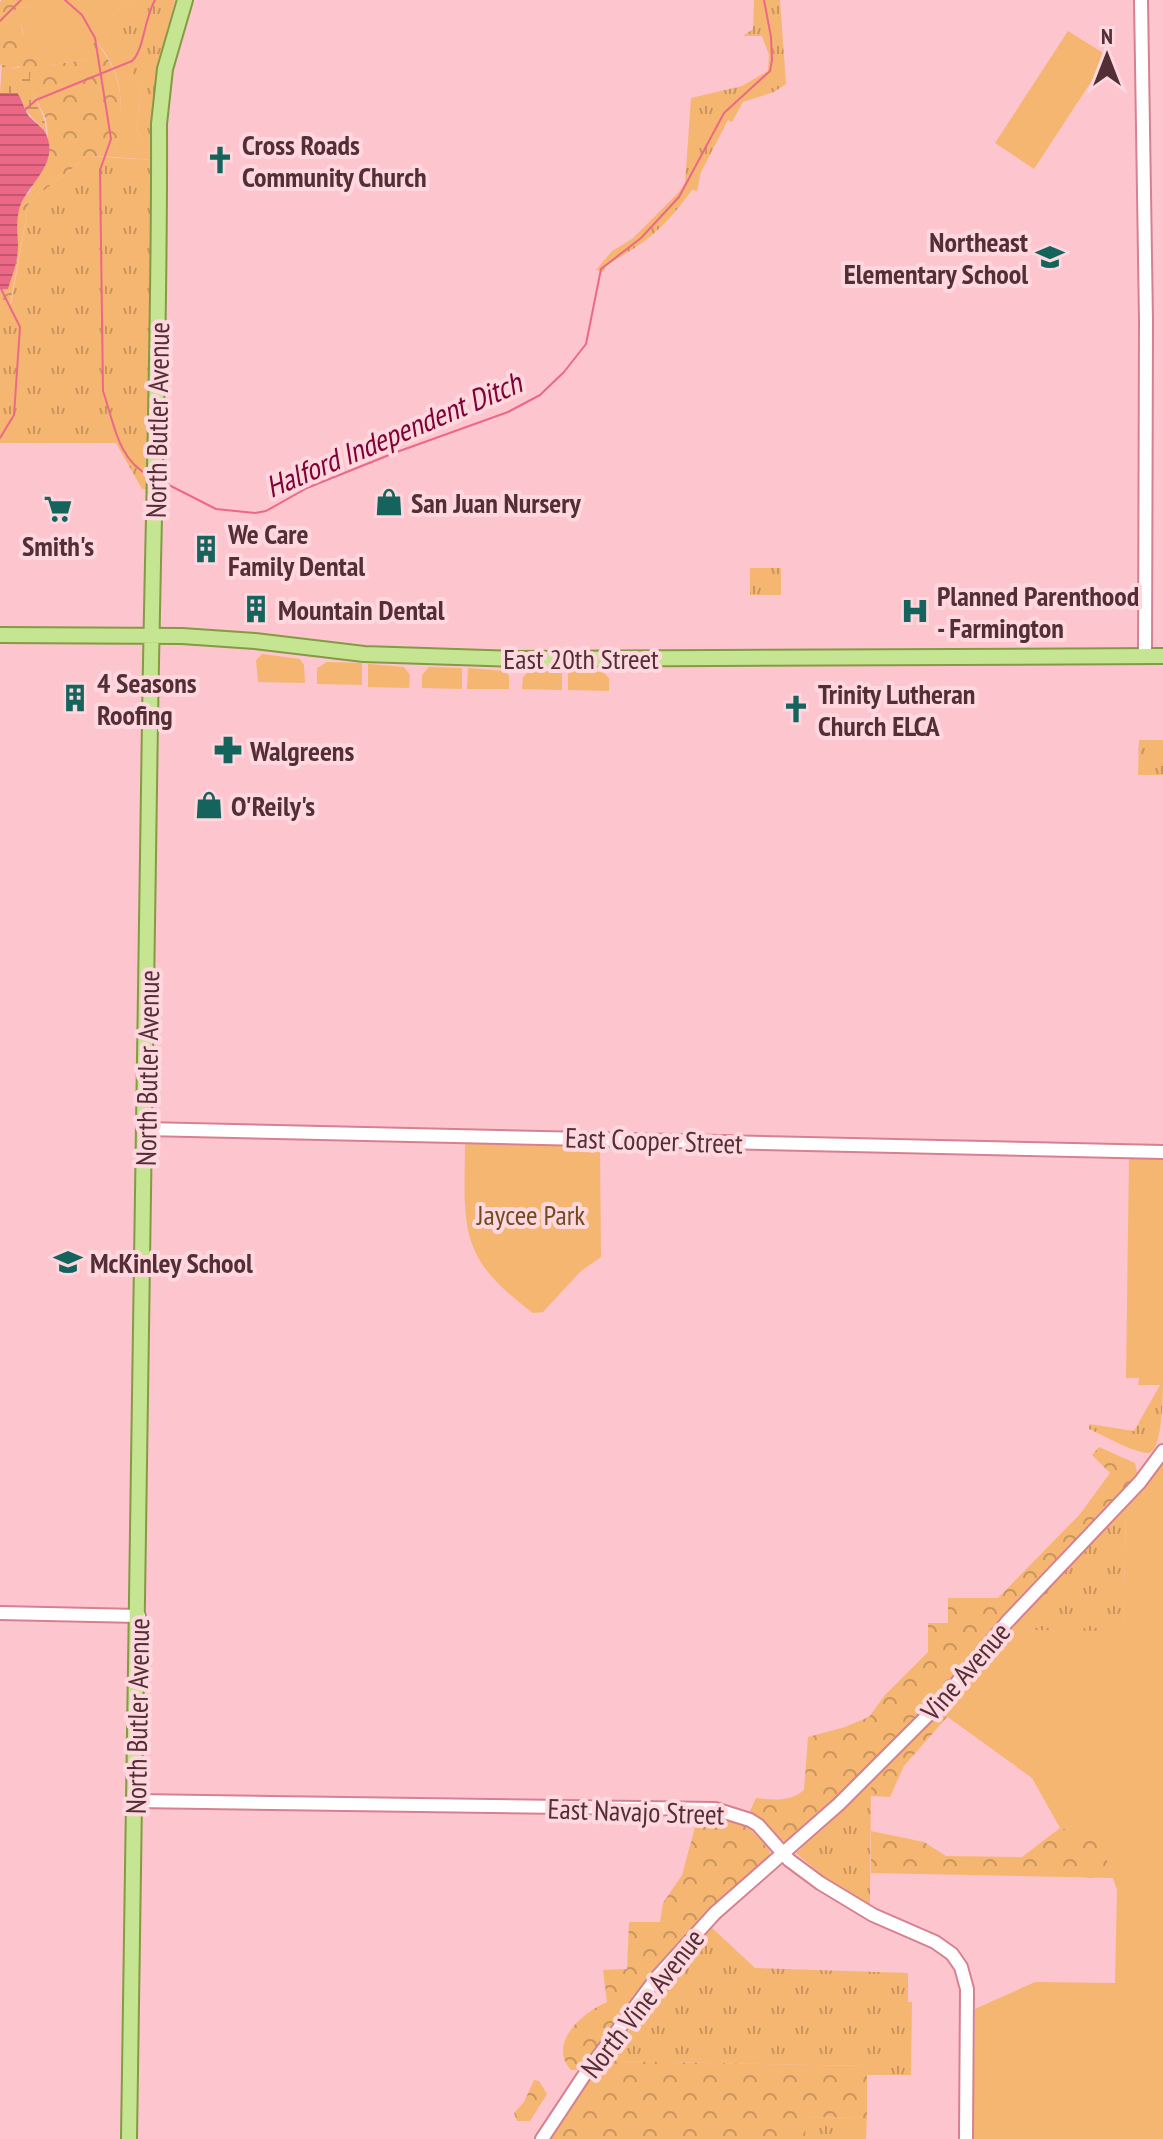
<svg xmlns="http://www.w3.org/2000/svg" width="1163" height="2139" viewBox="0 0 1163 2139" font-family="'PT Sans Narrow',sans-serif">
  <defs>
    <pattern id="grass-tufts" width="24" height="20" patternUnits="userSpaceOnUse" patternTransform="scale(2)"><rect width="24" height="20" fill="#f5b671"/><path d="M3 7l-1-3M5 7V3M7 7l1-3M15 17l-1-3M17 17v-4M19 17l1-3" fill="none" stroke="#c9945e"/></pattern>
    <pattern id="forest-crowns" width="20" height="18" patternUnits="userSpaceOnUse" patternTransform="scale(2)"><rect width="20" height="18" fill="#f5b671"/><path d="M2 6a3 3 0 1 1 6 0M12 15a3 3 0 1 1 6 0" fill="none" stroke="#c9945e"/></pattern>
    <pattern id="wetland-marsh" width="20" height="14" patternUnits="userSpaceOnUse" patternTransform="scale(2)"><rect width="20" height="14" fill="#f5b671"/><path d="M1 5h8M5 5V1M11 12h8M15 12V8" fill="none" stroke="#c9945e"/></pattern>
    <pattern id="water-rules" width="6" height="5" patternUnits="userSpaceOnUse" patternTransform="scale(2)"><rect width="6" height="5" fill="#eb6987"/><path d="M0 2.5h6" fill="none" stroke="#c1576f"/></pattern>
  </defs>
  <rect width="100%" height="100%" fill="#fdc5ce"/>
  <path fill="url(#grass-tufts)" d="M132,0H175L156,72L152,139L141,137L136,130L141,95L113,20L112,15Z
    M754,0H780L786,84L774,92L743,102L732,122L728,120L701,172L697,191L692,190C665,227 648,242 606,265L603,272L596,270L612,251L632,239L679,192L685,183L691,98L742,86L768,71L769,55L762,36H743L753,29Z
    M88,156L152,160L149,489H142L116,443H0V303L11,304L29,202Z
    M750,568H781V595H750Z
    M1139,740H1163V775H1138Z
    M1139,1378H1163C1163,1394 1163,1453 1148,1453C1134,1453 1103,1435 1089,1429V1424L1134,1431L1160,1385H1138Z
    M1120,1509L1126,1514L1123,1632L1006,1630Z
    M871,1779L870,1905L822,1875L796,1853Z
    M709,1925L755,1968L908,1973V2002H912L911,2075H867V2066L613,2061L604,2054L637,2009Z
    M805,2117L867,2118L866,2139H805Z"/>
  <path fill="url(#forest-crowns)" d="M2,0H38L36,6L18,8L4,20V23H21L23,34L52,65L89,59L93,43L96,42C129,83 122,110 114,157L88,156L29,202L10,304L0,303V291L8,289C11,277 15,264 17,252C21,231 10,208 30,192L48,139L47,128L46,119L20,66L10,69L2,64L0,66V2Z
    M1099,1447L1135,1463L1138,1477L937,1699L835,1800L786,1841L780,1840L759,1818L749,1813L756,1798C774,1800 790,1802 804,1790L808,1737L845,1727L869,1717L885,1695L928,1652V1623H948V1598H998L1080,1514L1110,1473L1092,1455Z
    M938,1710L947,1717L904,1766L890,1797L871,1796V1779Z
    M698,1816C734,1817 748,1822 770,1851L769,1855L726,1895L583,2070H571C547,2043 582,2013 607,2002L603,1970L627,1969L629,1922H660L663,1903L682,1875Z
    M1060,1828L1098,1834L1114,1878L871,1873V1831L924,1842L946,1856L1022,1857Z
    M604,2054L614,2061L867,2066V2118L806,2117L805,2139H548Z
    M534,2080L539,2081L547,2094L530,2121H517L514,2113L524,2102Z"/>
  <path fill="url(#wetland-marsh)" d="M2,64L10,69L28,66L31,69C25,93 48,111 46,135C40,121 25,116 22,99L0,93Z"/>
  <path fill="#f5b671" d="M38,0H132L112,15L141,95L136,130L141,137L152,139V160L114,157C121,110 130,83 97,42L93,44L92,57L89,59L52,65L25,40L21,23L4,24V20L18,8L35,6Z
    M1068,31L1108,56L1034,169L995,143Z
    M262,654L300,659L304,665L305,683L258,682L256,660Z
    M327,662L362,663V685L317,684V668Z
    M368,664L404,667L410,675L409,688L368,687Z
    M429,667L462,668V689L422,688V675Z
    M468,668L505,671L509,676V689H467Z
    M529,671H562V690L522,689L523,677Z
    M568,671L603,672L609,678V691L568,690Z
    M467,1143L600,1147L601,1257L581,1271L543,1312L533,1313C459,1258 464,1231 465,1145Z
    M1129,1157L1163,1158V1378H1126Z
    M1163,1460V2139H973L975,2009L1035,1982L1115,1983L1117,1890L1098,1835L1060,1828L1032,1778L938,1710L1006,1630L1123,1631L1126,1514L1120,1509Z"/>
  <path fill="url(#water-rules)" d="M0,93H17C23,100 23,107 28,115C33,121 41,126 45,132C62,164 25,185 19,210C16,223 18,234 18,247C18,261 12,276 8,289L0,290Z"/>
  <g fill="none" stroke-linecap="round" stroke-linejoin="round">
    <path stroke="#eb6987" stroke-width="2" d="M65,0L82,15L95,38L111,139L100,170L103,391C114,422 117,460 150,476
      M0,21L21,0
      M24,111L36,100L132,61C144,50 144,19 155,0
      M0,287L20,327L14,415L0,438
      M163,482L216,509L255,513L266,511L307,488L394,453L508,412L540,395L564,372L586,344L601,269L641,238L679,197L724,113L770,71L772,60L771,37L764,0"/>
    <defs>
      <path id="minor" d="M1141,0L1146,321L1145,656
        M145,1129L1163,1152
        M0,1613L139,1616
        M136,1801L715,1809L750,1820L758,1825L789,1860L820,1883L873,1915L935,1942L952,1954L961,1967L967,1989L966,2139
        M542,2139L583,2077L658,1976L715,1913L839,1804L941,1702L1007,1622L1140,1482L1163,1451"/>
      <path id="major" d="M0,635L182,636L255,641L364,654L515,659L1163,656
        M129,2139C140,1667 145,1194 150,721C153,522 160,323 159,124L165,69L185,0"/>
    </defs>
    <use href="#minor" stroke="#d78091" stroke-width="16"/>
    <use href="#major" stroke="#849a43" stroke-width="18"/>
    <use href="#minor" stroke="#fff" stroke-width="12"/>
    <use href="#major" stroke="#c5e592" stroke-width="14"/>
  </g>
  <defs>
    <symbol id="church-bare" viewBox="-9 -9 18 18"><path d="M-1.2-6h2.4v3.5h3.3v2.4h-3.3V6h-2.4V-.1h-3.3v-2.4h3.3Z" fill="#15635d" stroke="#fed8de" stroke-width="2.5" paint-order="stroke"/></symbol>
    <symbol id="school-bare" viewBox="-9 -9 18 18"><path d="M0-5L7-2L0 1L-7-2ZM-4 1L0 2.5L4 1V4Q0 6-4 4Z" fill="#15635d" stroke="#fed8de" stroke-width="2.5" paint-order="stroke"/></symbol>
    <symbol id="shop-bare" viewBox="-9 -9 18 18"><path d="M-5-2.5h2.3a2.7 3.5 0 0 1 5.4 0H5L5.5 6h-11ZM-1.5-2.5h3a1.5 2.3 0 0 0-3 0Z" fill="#15635d" stroke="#fed8de" stroke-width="2.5" paint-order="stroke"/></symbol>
    <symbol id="supermarket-bare" viewBox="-9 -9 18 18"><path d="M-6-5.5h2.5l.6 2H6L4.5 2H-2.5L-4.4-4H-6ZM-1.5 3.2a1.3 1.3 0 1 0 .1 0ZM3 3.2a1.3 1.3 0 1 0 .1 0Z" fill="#15635d" stroke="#fed8de" stroke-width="2.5" paint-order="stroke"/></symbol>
    <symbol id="building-bare" viewBox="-9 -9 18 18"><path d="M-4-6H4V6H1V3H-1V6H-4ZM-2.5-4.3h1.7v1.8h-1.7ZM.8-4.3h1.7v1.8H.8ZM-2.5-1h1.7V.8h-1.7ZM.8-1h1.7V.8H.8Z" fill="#15635d" stroke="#fed8de" stroke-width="2.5" paint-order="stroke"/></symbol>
    <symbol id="hospital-bare" viewBox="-9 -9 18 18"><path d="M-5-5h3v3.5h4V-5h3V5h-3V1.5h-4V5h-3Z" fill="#15635d" stroke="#fed8de" stroke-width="2.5" paint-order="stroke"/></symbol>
    <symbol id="pharmacy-bare" viewBox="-9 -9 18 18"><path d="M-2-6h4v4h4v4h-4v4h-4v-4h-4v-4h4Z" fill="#15635d" stroke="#fed8de" stroke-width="2.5" paint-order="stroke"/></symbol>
  </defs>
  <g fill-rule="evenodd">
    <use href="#church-bare" x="200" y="140" width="40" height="40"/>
    <use href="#school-bare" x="1030" y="237" width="40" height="40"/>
    <use href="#shop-bare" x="369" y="482" width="40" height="40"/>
    <use href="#supermarket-bare" x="38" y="489" width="40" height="40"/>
    <use href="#building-bare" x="186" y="529" width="40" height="40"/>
    <use href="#building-bare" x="236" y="589" width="40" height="40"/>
    <use href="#hospital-bare" x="895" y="591" width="40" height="40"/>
    <use href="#building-bare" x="55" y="678" width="40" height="40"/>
    <use href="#church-bare" x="776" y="689" width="40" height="40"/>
    <use href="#pharmacy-bare" x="208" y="730" width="40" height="40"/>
    <use href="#shop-bare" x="189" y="785" width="40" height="40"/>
    <use href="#school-bare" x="48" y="1242" width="40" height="40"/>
  </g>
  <g text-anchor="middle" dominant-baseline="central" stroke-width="8" stroke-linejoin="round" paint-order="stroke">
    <g font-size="28" font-weight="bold" fill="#532e35" stroke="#fed8de" text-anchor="start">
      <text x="242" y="144">Cross Roads<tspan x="242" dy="32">Community Church</tspan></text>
      <text x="1028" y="241" text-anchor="end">Northeast<tspan x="1028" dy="32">Elementary School</tspan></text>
      <text x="411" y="502">San Juan Nursery</text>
      <text x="228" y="533">We Care<tspan x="228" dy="32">Family Dental</tspan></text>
      <text x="58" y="545" text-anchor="middle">Smith's</text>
      <text x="937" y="595">Planned Parenthood<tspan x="937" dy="32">- Farmington</tspan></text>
      <text x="278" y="609">Mountain Dental</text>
      <text x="97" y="682">4 Seasons<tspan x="97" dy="32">Roofing</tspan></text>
      <text x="818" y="693">Trinity Lutheran<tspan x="818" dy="32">Church ELCA</tspan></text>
      <text x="250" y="750">Walgreens</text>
      <text x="231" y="805">O'Reily's</text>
      <text x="90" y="1262">McKinley School</text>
    </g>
    <g font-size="28" fill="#532e35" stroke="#fed8de">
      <text transform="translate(157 420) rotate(-89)">North Butler Avenue</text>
      <text x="581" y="658">East 20th Street</text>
      <text transform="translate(147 1068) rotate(-89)">North Butler Avenue</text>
      <text transform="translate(654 1140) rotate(2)">East Cooper Street</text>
      <text transform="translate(965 1671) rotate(-49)">Vine Avenue</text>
      <text transform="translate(137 1716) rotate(-89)">North Butler Avenue</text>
      <text transform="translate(636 1811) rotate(2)">East Navajo Street</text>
      <text transform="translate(642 2003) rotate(-52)">North Vine Avenue</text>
    </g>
    <g font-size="28" fill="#714c20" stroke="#fed8de">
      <text x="531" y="1214">Jaycee Park</text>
    </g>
    <g font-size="30" font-style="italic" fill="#820135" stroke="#fed8de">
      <text transform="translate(393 434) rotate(-23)">Halford Independent Ditch</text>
    </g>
  </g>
  <g transform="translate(1107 56)" stroke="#fed8de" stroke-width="6" paint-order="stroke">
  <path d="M0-6L14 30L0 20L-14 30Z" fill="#532e35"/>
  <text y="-12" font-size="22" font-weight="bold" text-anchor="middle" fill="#532e35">N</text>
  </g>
</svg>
